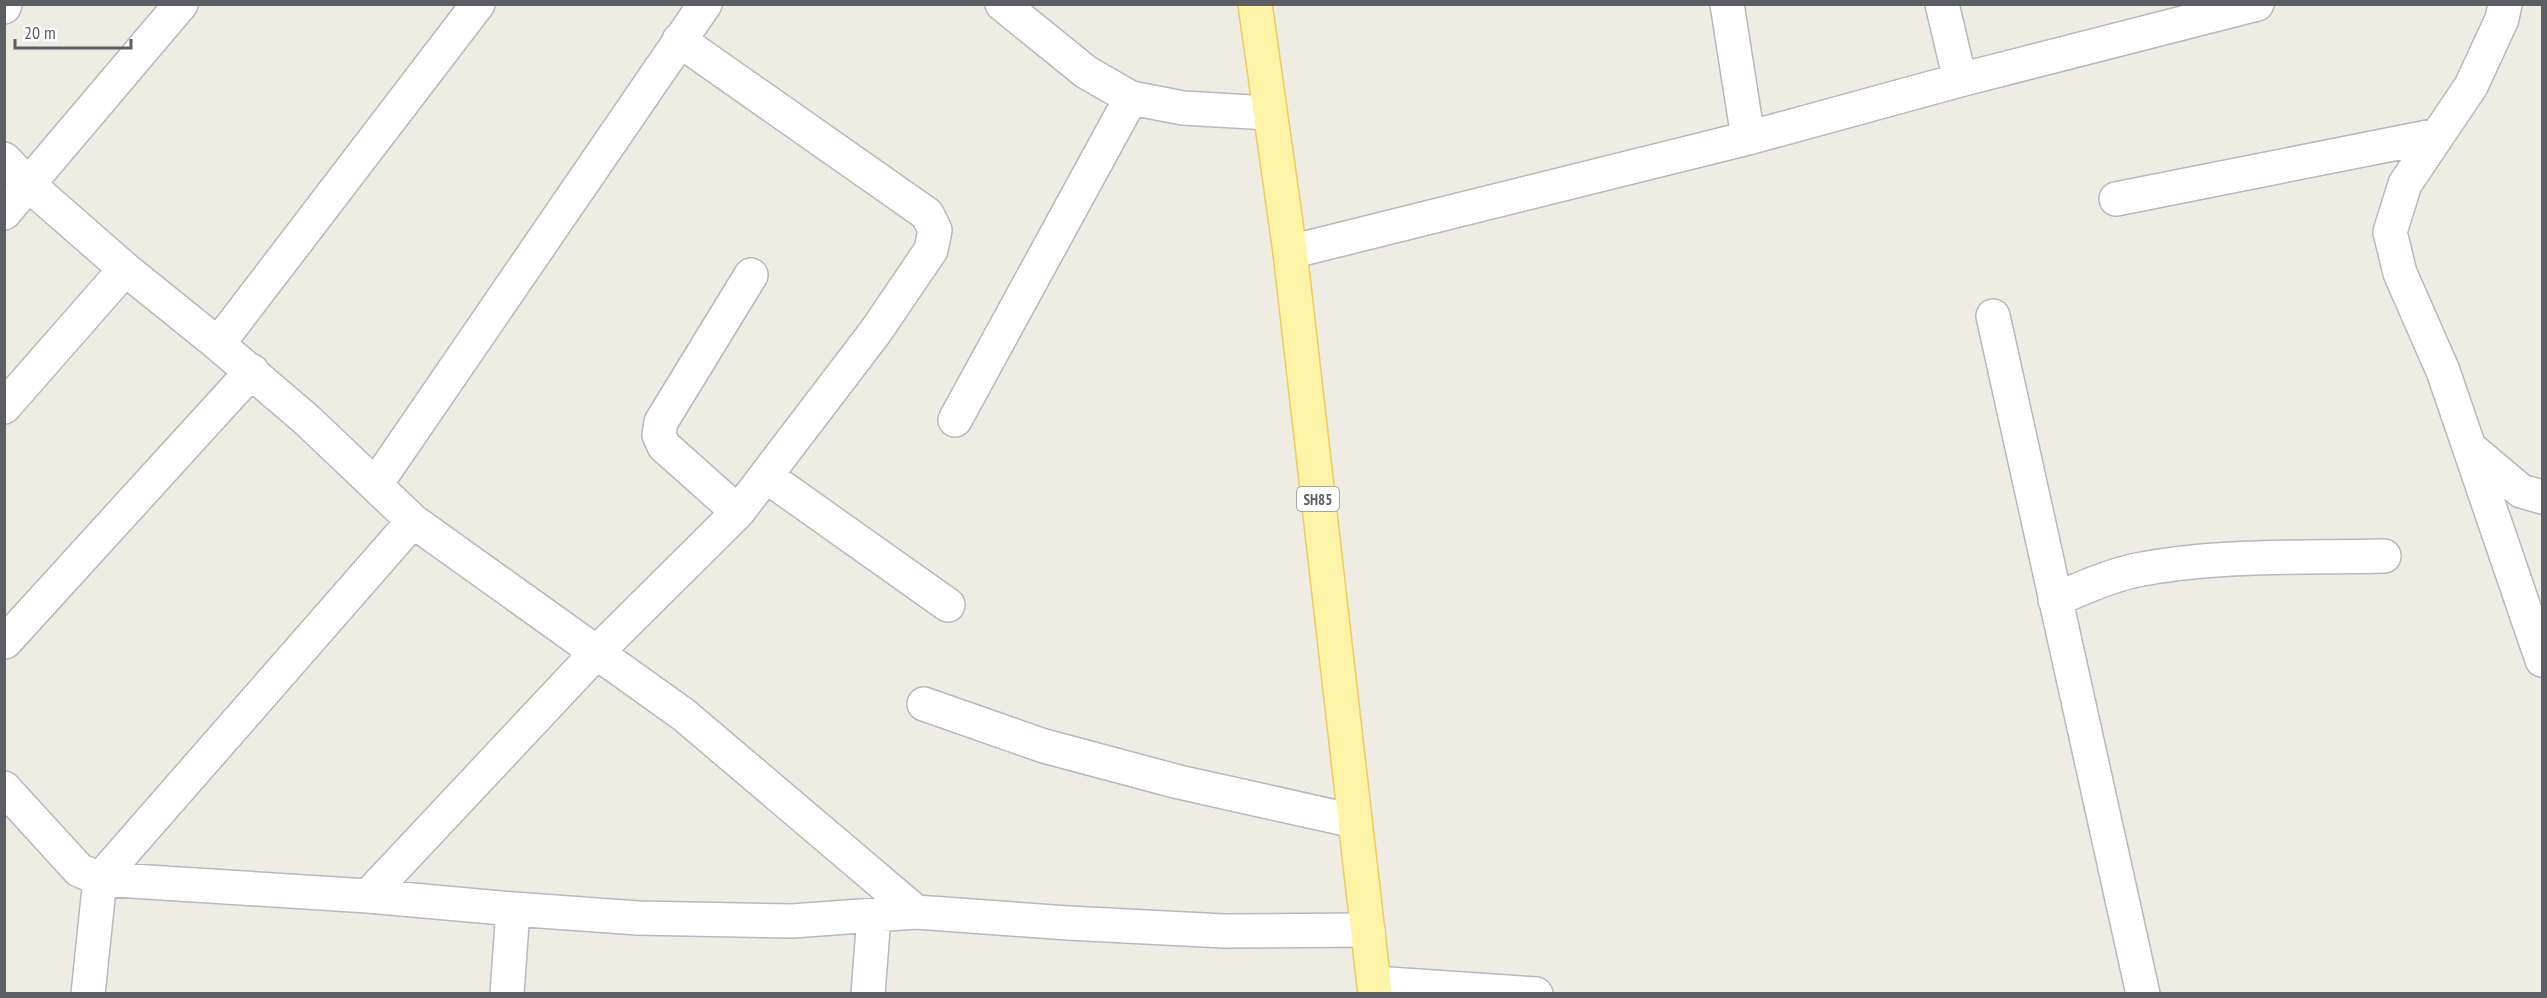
<svg xmlns="http://www.w3.org/2000/svg" width="2547" height="998" viewBox="0 0 2547 998" font-family="'PT Sans Narrow',sans-serif">
  <rect width="100%" height="100%" fill="#eeece3"/>
  <g fill="none" stroke-linecap="round" stroke-linejoin="round">
    <defs>
      <path id="minor" d="M1002,4L1086,72L1131,98L1183,108L1269,113
        M1727,4L1748,138
        M1942,4L1960,80
        M2505,4L2502,19L2471,86L2405,184L2390,232L2400,273L2443,371L2542,660
        M4,7L5,4
        M4,159L29,185L125,269L218,344L307,420L413,521L684,715L916,912
        M2116,199L2438,135
        M4,213L181,4
        M1290,252L1748,138L1960,80L2257,4
        M1993,316L2143,994
        M218,344L478,4
        M4,407L125,269
        M955,420L1131,98
        M2469,447L2521,491L2542,497
        M766,476L948,605
        M376,484L705,4
        M738,512L664,446L659,435L661,422L751,275
        M2055,600C2082,588 2109,576 2137,570C2217,554 2302,558 2384,556
        M5,642L252,371
        M924,704L1044,746L1179,782L1354,821
        M4,788L79,870L100,879L368,896L513,909L638,918L792,921L916,912L1068,923L1224,931L1368,930
        M368,896L597,652L738,512L876,331L931,250L935,230L927,214L679,40
        M1374,983L1536,994
        M88,994L100,879L413,521
        M507,994L513,909
        M868,994L874,916"/>
      <path id="primary" d="M1255,4L1290,252L1375,994"/>
    </defs>
    <use href="#minor" stroke="#b6b8bd" stroke-width="36"/>
    <use href="#primary" stroke="#eecc5b" stroke-width="36"/>
    <use href="#minor" stroke="#fff" stroke-width="33"/>
    <use href="#primary" stroke="#fdf4a8" stroke-width="33"/>
  </g>
  <g text-anchor="middle" dominant-baseline="central" stroke-width="6" stroke-linejoin="round" paint-order="stroke">
    <rect fill="#fff" stroke="#8c8e92" stroke-width="1.5" x="1297" y="487" width="42" height="24" rx="4.5"/>
    <g font-size="15" font-weight="bold" fill="#5b5e63">
      <text x="1318" y="499">SH85</text>
    </g>
  </g>
  <rect width="2547" height="998" fill="none" stroke="#5b5e63" stroke-width="12"/>
  <path d="M15 39v9h116v-9" fill="none" stroke="#5b5e63" stroke-width="3"/>
  <text x="24" y="39" font-size="18" fill="#5b5e63" stroke="#ffffff" stroke-width="4.5" paint-order="stroke">20 m</text>
</svg>
